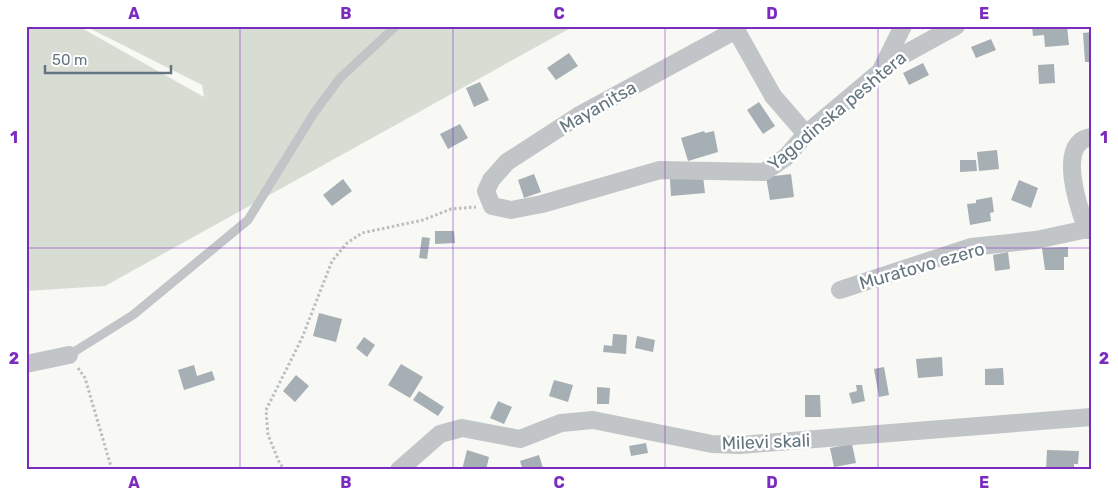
<svg xmlns="http://www.w3.org/2000/svg" width="1118" height="496" viewBox="0 0 1118 496" font-family="Rubik,sans-serif">
  <rect width="100%" height="100%" fill="#f8f8f5"/>
  <path fill="#d8ddd4" d="M26,26H78L204,97L202,85L85,26H574L105,286L26,291Z"/>
  <path fill="#a5afb4" d="M1032,26H1067L1069,45L1045,47L1044,35L1033,36Z
    M1092,32V62H1085L1083,33Z
    M991,39L996,50L976,58L971,47Z
    M569,53L578,66L556,80L547,68Z
    M923,63L929,75L909,85L903,73Z
    M1054,64L1055,83L1039,84L1038,65Z
    M480,82L489,100L474,107L466,88Z
    M759,102L775,126L763,134L747,110Z
    M460,124L468,138L448,149L440,134Z
    M704,131L705,133L714,131L718,152L688,161L681,138Z
    M997,150L999,169L979,171L977,152Z
    M960,160H976L977,171L960,172Z
    M534,174L541,192L524,198L518,180Z
    M791,174L794,197L770,200L766,177Z
    M703,176L705,193L671,196L670,179Z
    M343,179L352,191L332,206L323,195Z
    M1019,180L1038,188L1031,208L1011,200Z
    M992,197L994,212L990,213L991,221L970,225L967,204L976,203V200Z
    M435,231H454L455,243L435,244Z
    M422,237L430,238L427,259L419,258Z
    M1068,247V257H1064V270H1045L1042,248Z
    M1008,252L1010,269L995,271L993,255Z
    M319,313L342,319L336,342L313,336Z
    M613,334L627,335L626,354L603,352L604,345L612,346Z
    M637,336L655,340L653,352L635,348Z
    M364,337L375,345L367,357L356,348Z
    M942,357L943,376L918,378L916,359Z
    M401,364L423,377L410,398L388,385Z
    M194,365L197,376L212,371L215,380L184,390L178,370Z
    M884,367L889,395L879,397L874,369Z
    M1003,368L1004,385H985V369Z
    M296,375L309,386L295,402L283,391Z
    M554,380L573,385L568,402L549,396Z
    M856,385H862L865,401L852,404L849,393L857,391Z
    M597,387L610,388L609,404H597Z
    M419,391L444,407L438,416L413,400Z
    M805,395H820L821,417H805Z
    M498,401L512,407L504,424L490,418Z
    M646,443L648,453L631,456L629,446Z
    M852,444L856,463L834,467L830,448Z
    M467,450L489,457L486,470H462Z
    M1047,450L1079,451L1078,464H1074V470H1046Z
    M539,455L543,468L523,470L520,461Z"/>
  <g fill="none" stroke-linecap="round" stroke-linejoin="round">
    <path stroke="#bbbec0" stroke-width="3" stroke-dasharray="2.5 2.5" stroke-linecap="butt" d="M78,368L85,378L112,470
      M286,470L280,464L268,435L266,410L302,338L332,261L347,243L362,233L423,220L451,209L476,207"/>
    <path stroke="#c1c5c8" stroke-width="9" d="M69,355L133,315L248,220L314,113L340,78L396,26"/>
    <path stroke="#c1c5c8" stroke-width="18" d="M738,26L736,30L773,96L806,134
      M736,30L578,116L507,162L491,180L486,191L492,206L511,210L542,204L660,170L764,172L786,157L806,134L894,60L956,26
      M882,68L903,26
      M1087,230C1079,209 1055,141 1092,137
      M840,290L971,247L1036,240L1092,228
      M26,364L69,355
      M399,470L440,434L462,428L520,439L561,423L593,420L712,444L740,445L1092,417"/>
  </g>
  <path fill="none" stroke="#7b2cbf" stroke-width="1" stroke-opacity="0.55" d="M240,26V470M453,26V470M665,26V470M878,26V470M26,248H1092"/>
  <g text-anchor="middle" dominant-baseline="central" stroke-width="5" stroke-linejoin="round" paint-order="stroke">
    <g font-size="18" fill="#63757f" stroke="#fff">
      <text transform="translate(598 107) rotate(-30)">Mayanitsa</text>
      <text transform="translate(837 111) rotate(-40)">Yagodinska peshtera</text>
      <text transform="translate(922 266) rotate(-16)">Muratovo ezero</text>
      <text transform="translate(766 442) rotate(-2)">Milevi skali</text>
    </g>
  </g>
  <rect width="1118" height="496" fill="none" stroke="#ffffff" stroke-width="55"/>
  <path d="M45 65v8h126v-8" fill="none" stroke="#63757f" stroke-width="2.5"/>
  <text x="52" y="65" font-size="15" fill="#63757f" stroke="#ffffff" stroke-width="4" paint-order="stroke">50 m</text>
  <rect x="28" y="28" width="1062" height="440" fill="none" stroke="#7b2cbf" stroke-width="2"/>
  <g font-size="16" text-anchor="middle" font-weight="bold" fill="#7b2cbf">
    <text x="134" y="19">A</text>
    <text x="346" y="19">B</text>
    <text x="559" y="19">C</text>
    <text x="772" y="19">D</text>
    <text x="984" y="19">E</text>
    <text x="14" y="143">1</text>
    <text x="1104" y="143">1</text>
    <text x="14" y="364">2</text>
    <text x="1104" y="364">2</text>
    <text x="134" y="488">A</text>
    <text x="346" y="488">B</text>
    <text x="559" y="488">C</text>
    <text x="772" y="488">D</text>
    <text x="984" y="488">E</text>
  </g>
</svg>
